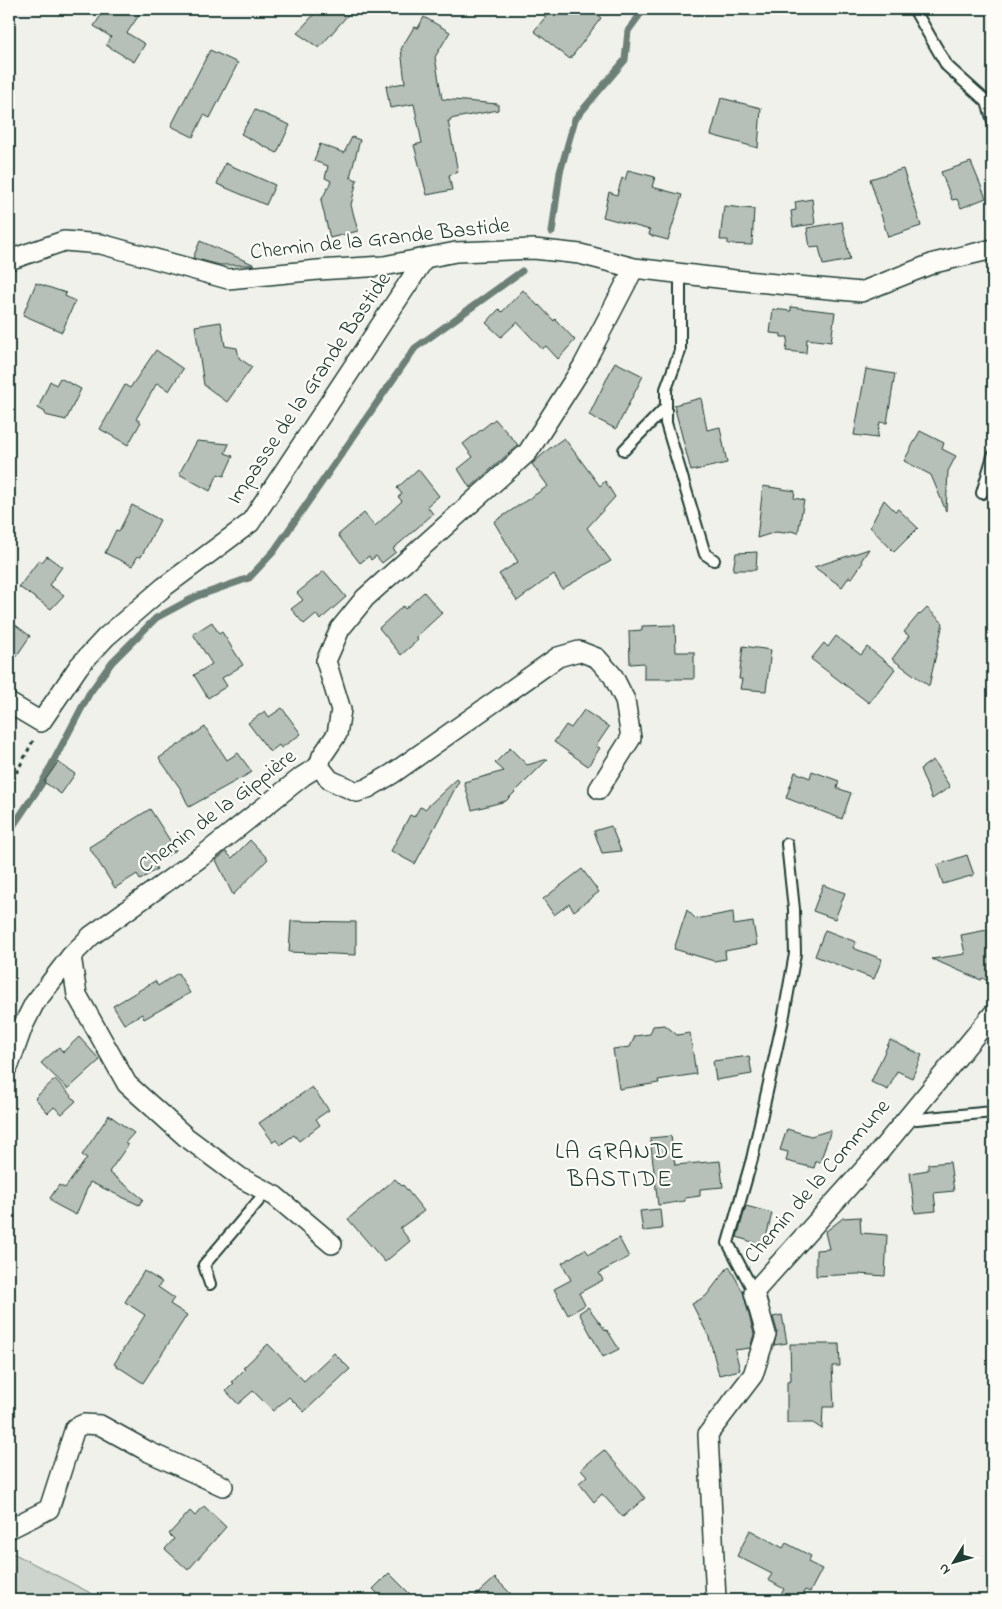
<svg xmlns="http://www.w3.org/2000/svg" width="1002" height="1609" viewBox="0 0 1002 1609" font-family="'Indie Flower',sans-serif">
  <rect width="100%" height="100%" fill="#f0f1eb"/>
  <filter id="ink" filterUnits="userSpaceOnUse"><feTurbulence type="fractalNoise" baseFrequency=".02" numOctaves="2"/><feDisplacementMap in="SourceGraphic" scale="10" xChannelSelector="R" yChannelSelector="G"/><feConvolveMatrix kernelMatrix="1 2 1 2 8 2 1 2 1" color-interpolation-filters="sRGB"/></filter>
  <g filter="url(#ink)">
    <path fill="#cdd3cd" stroke="#768880" d="M9,1551L104,1600H9Z"/>
    <g fill="none" stroke-linecap="round" stroke-linejoin="round">
      <path stroke="#6c8077" stroke-width="7" d="M552,232L560,172L575,119L625,60L628,31L644,9
        M9,832L42,783L89,694L112,662L156,618L195,597L249,578L274,551L415,348L522,271"/>
    </g>
    <path fill="#b6bfb8" stroke="#1f3d34" d="M105,9H143L127,33L145,44L134,62L106,45L111,37L94,26Z
      M319,9H353L319,48L297,33Z
      M552,9H590L601,18L570,59L534,31Z
      M424,17L450,32L435,57L442,99L498,104V110L450,119L451,121H448L458,172L449,175L452,190L427,195L414,145L422,143L414,104L390,108L386,86L405,83L401,49L414,27L418,28Z
      M210,50L238,63L210,118L204,115L193,137L171,126Z
      M721,98L761,108L758,148L711,135Z
      M255,110L290,125L277,153L241,134Z
      M352,137L360,140L350,177L357,180L351,205L358,231L330,238L321,201L331,181L325,178L328,166L314,161L320,144L344,153Z
      M971,162L986,198L961,208L957,199L952,200L941,172Z
      M225,163L275,185L266,205L217,184Z
      M903,169L921,226L888,237L870,179Z
      M628,170L655,177L652,187L682,195L668,240L649,235L650,230L603,217L609,192L617,195L622,178L625,180Z
      M812,199L815,224L793,227L791,211L796,210L795,202Z
      M724,206L754,209L752,245L728,244V240H720Z
      M842,222L850,260L823,265L819,247L810,248L807,228Z
      M200,241L255,265H220L193,258Z
      M36,283L66,293L65,296L75,301L62,332L23,315Z
      M523,290L538,306L539,305L554,321L555,319L575,340L558,359L546,346L542,349L517,322L501,337L486,323L499,309L502,312Z
      M791,307L835,312L831,342L807,339L806,353L786,351L788,337H781V334L770,333L773,309L791,311Z
      M221,322L225,346L237,348L239,358L252,367L227,402L204,385L195,326Z
      M156,350L183,369L169,391L157,383L136,419L141,422L128,445L100,429L125,385L130,388Z
      M615,362L643,376L616,429L589,415Z
      M866,369L895,374L887,423L880,422L877,438L854,435Z
      M60,378L81,389L66,420L45,415V412L38,408L50,381L56,385Z
      M701,398L707,430L720,427L727,463L691,471L674,405Z
      M495,419L518,445L470,488L458,469L473,457L463,444Z
      M920,431L944,443L942,449L956,456L948,471L946,511L931,475L904,461Z
      M564,438L600,486L605,481L615,497L587,528L611,561L562,589L554,574L517,601L499,574L518,562L494,522L548,486L532,464L550,448Z
      M197,441L229,444L225,453L233,456L224,476L218,474L210,491L179,474Z
      M418,469L439,496L427,506L433,514L393,549L396,552L382,563L376,556L371,560L369,556L360,563L338,535L364,513L375,526L402,501L398,497L402,494L397,488Z
      M763,486L795,491L794,498L804,500L798,533L791,531L784,533L776,532L757,538Z
      M884,500L895,511L898,509L918,528L894,552L870,527Z
      M132,505L160,520L141,557L138,556L132,566L105,553L116,530L119,531Z
      M869,549L861,561L863,562L852,578L849,577L842,587L814,567Z
      M757,552L756,570H733L736,553Z
      M47,556L62,567L49,585L64,595L51,609L19,587L39,560L42,562Z
      M324,571L346,597L320,620L316,614L304,624L291,609L303,600L297,593Z
      M424,592L442,613L416,637L418,640L401,655L379,628L403,606L405,609Z
      M927,608L943,623L929,686L892,659L909,636L904,632L919,614L920,615Z
      M9,620L30,636L9,667Z
      M212,622L219,634L222,632L243,665L222,678L227,686L208,698L194,675L212,664L193,634Z
      M675,625L676,652H694V679H644V663L630,664L629,631L642,630V626Z
      M836,636L861,655L867,647L895,669L869,703L811,659L824,643L828,647Z
      M743,646L771,650L766,691L740,689L742,679H739Z
      M282,708L301,734L281,748L279,745L270,752L248,723L265,711L269,717Z
      M584,710L609,727L596,746L600,748L588,766L554,742L566,725L571,728Z
      M205,727L227,760L238,753L252,772L189,807L180,788L159,758Z
      M510,748L527,765L548,759L506,801L472,810L464,782L504,771L495,763Z
      M933,760L950,787L932,799L920,769Z
      M58,762L75,774L61,794L44,782Z
      M812,771L839,781L837,788L851,793L842,819L786,798L795,772L810,778Z
      M457,779L459,781L415,864L391,851L410,815L414,817L420,807L425,809Z
      M150,809L176,850L154,864L157,869L140,880L137,874L115,888L89,847Z
      M611,826L621,851L602,853L594,831Z
      M250,840L268,859L233,895L216,860L226,852L232,858Z
      M967,855L974,875L943,884L937,865Z
      M582,869L599,892L574,911L569,904L554,915L543,899Z
      M823,885L845,893L835,919L813,911Z
      M687,910L696,919L733,912L734,925L753,922L757,945L725,951L726,959L714,961L674,949Z
      M291,921L356,922V955L289,952Z
      M992,929L990,936L993,938V983L982,978L981,980L932,959L965,954L961,935Z
      M825,930L856,942L853,948L882,959L874,979L815,956Z
      M178,973L190,993L144,1019L142,1014L124,1024L113,1006L155,981L158,986Z
      M665,1025L677,1035L690,1033L696,1074L658,1080L659,1083L619,1089L613,1049L630,1047L635,1036L650,1034L653,1026Z
      M79,1037L100,1060L68,1089L41,1063L59,1047L63,1052Z
      M890,1040L922,1055L912,1078L897,1071L888,1090L871,1082Z
      M749,1056L752,1074L716,1080L713,1061Z
      M55,1079L76,1101L62,1114L54,1107L48,1113L35,1098Z
      M312,1087L329,1110L316,1119L320,1125L299,1141L294,1135L280,1145L276,1140L273,1142L259,1123Z
      M109,1115L134,1133L125,1143L128,1145L109,1172L143,1199L139,1205L90,1182L76,1215L55,1204L50,1198L59,1185L65,1188L87,1158L82,1155Z
      M787,1129L811,1136L831,1130L820,1162L816,1161L814,1168L786,1161L788,1152L780,1150Z
      M671,1136L675,1165L720,1161L723,1187L700,1189V1196L685,1198V1201L658,1205L650,1138Z
      M950,1162L954,1191L934,1193L936,1211L915,1213L910,1173L928,1170V1164Z
      M395,1179L402,1186L403,1185L424,1211L400,1228L410,1241L385,1262L348,1219Z
      M746,1206L772,1213L764,1246L737,1237Z
      M660,1209L662,1229L643,1231L640,1211Z
      M860,1217L861,1233L887,1235L885,1276L858,1274L816,1276V1250L829,1249L825,1232L843,1218Z
      M619,1238L629,1257L599,1273L603,1280L579,1293L585,1305L568,1315L554,1289L571,1280L562,1263L585,1249L589,1254Z
      M729,1266L743,1292L754,1334L750,1348L735,1350L740,1370L719,1375L709,1337L692,1304L706,1296Z
      M144,1271L162,1282L158,1287L174,1298L170,1304L187,1315L143,1383L114,1364L145,1315L125,1302Z
      M588,1307L606,1331L607,1330L619,1349L603,1357L579,1313Z
      M782,1315L787,1343L774,1345L777,1331L773,1317Z
      M268,1344L304,1381L334,1353L350,1369L304,1412L289,1397L273,1411L253,1391L238,1404L226,1391L234,1383L232,1382L245,1369L243,1368Z
      M790,1344H839L840,1366H832L834,1407H823L822,1429L813,1423H787V1382L791,1381Z
      M604,1450L645,1498L623,1517L602,1494L594,1502L579,1483L587,1476L581,1469Z
      M204,1506L226,1527L188,1570L165,1549L174,1539L169,1534L190,1511L195,1516Z
      M750,1530L783,1548L786,1543L811,1556L808,1562L822,1569L810,1592L805,1590L799,1600H778L784,1589L768,1580L772,1574L737,1556Z
      M389,1573L416,1600H384L373,1589Z
      M495,1578L517,1600H471Z"/>
    <g fill="none" stroke-linecap="round" stroke-linejoin="round">
      <defs>
        <path id="service" d="M914,9L947,66L987,102L993,121
          M680,274V351L666,389V423L705,554L714,560
          M624,450L666,407
          M982,493L993,456
          M906,1120L993,1112
          M210,1284L204,1265L266,1192
          M754,1292L728,1243L752,1159L783,1020L795,954L794,909L787,844"/>
        <path id="minor" d="M9,260L64,241L101,244L228,279L318,270L384,266L456,252L534,249L580,254L634,268L735,280L861,292L934,263L993,249
          M9,703L41,722L79,666L106,637L164,587L250,523L425,258
          M319,766L330,780L357,792L368,788L392,774L558,657L579,651L597,658L613,676L625,700L631,738L599,789
          M9,1065L23,1026L34,1004L71,956
          M332,1244L275,1196L241,1178L186,1137L127,1084L77,995L71,956L91,936L201,857L303,776L319,766L322,756L337,734L341,710L326,661L340,629L365,598L528,452L583,366L634,268
          M9,1529L49,1509L75,1428L84,1424L100,1425L149,1452L223,1486
          M716,1600L708,1434L753,1375L766,1334L754,1292L876,1156L993,1014"/>
      </defs>
      <use href="#service" stroke="#1f3d34" stroke-width="14"/>
      <use href="#minor" stroke="#1f3d34" stroke-width="22"/>
      <path stroke="#1f3d34" stroke-width="3" stroke-dasharray="4 4" stroke-linecap="butt" d="M9,787L34,739"/>
      <use href="#service" stroke="#fdfcf7" stroke-width="10"/>
      <use href="#minor" stroke="#fdfcf7" stroke-width="19"/>
    </g>
  </g>
  <g text-anchor="middle" dominant-baseline="central" stroke-width="4.5" stroke-linejoin="round" paint-order="stroke">
    <g font-size="22" fill="#1f3d34" stroke="#fdfcf7">
      <text transform="translate(380 240) rotate(-6)">Chemin de la Grande Bastide</text>
      <text transform="translate(310 389) rotate(-56)">Impasse de la Grande Bastide</text>
      <text transform="translate(218 812) rotate(-37)">Chemin de la Gippière</text>
      <text transform="translate(818 1182) rotate(-49)">Chemin de la Commune</text>
    </g>
    <g font-size="24" letter-spacing="1" fill="#1f3d34" stroke="#fdfcf7">
      <text x="620" y="1152">LA GRANDE<tspan x="620" dy="28">BASTIDE</tspan></text>
    </g>
  </g>
  <rect width="1002" height="1609" fill="none" stroke="#fdfcf7" stroke-width="30"/>
  <rect x="15" y="15" width="972" height="1579" fill="none" stroke="#1f3d34" stroke-width="2" filter="url(#ink)"/>
  <g transform="translate(954 1562) rotate(233)" stroke="#fdfcf7" stroke-width="4" paint-order="stroke">
  <path d="M0-4L9 19L0 12L-9 19Z" fill="#1f3d34"/>
  <text y="-8" font-size="14" font-weight="bold" text-anchor="middle" fill="#1f3d34">N</text>
  </g>
</svg>
